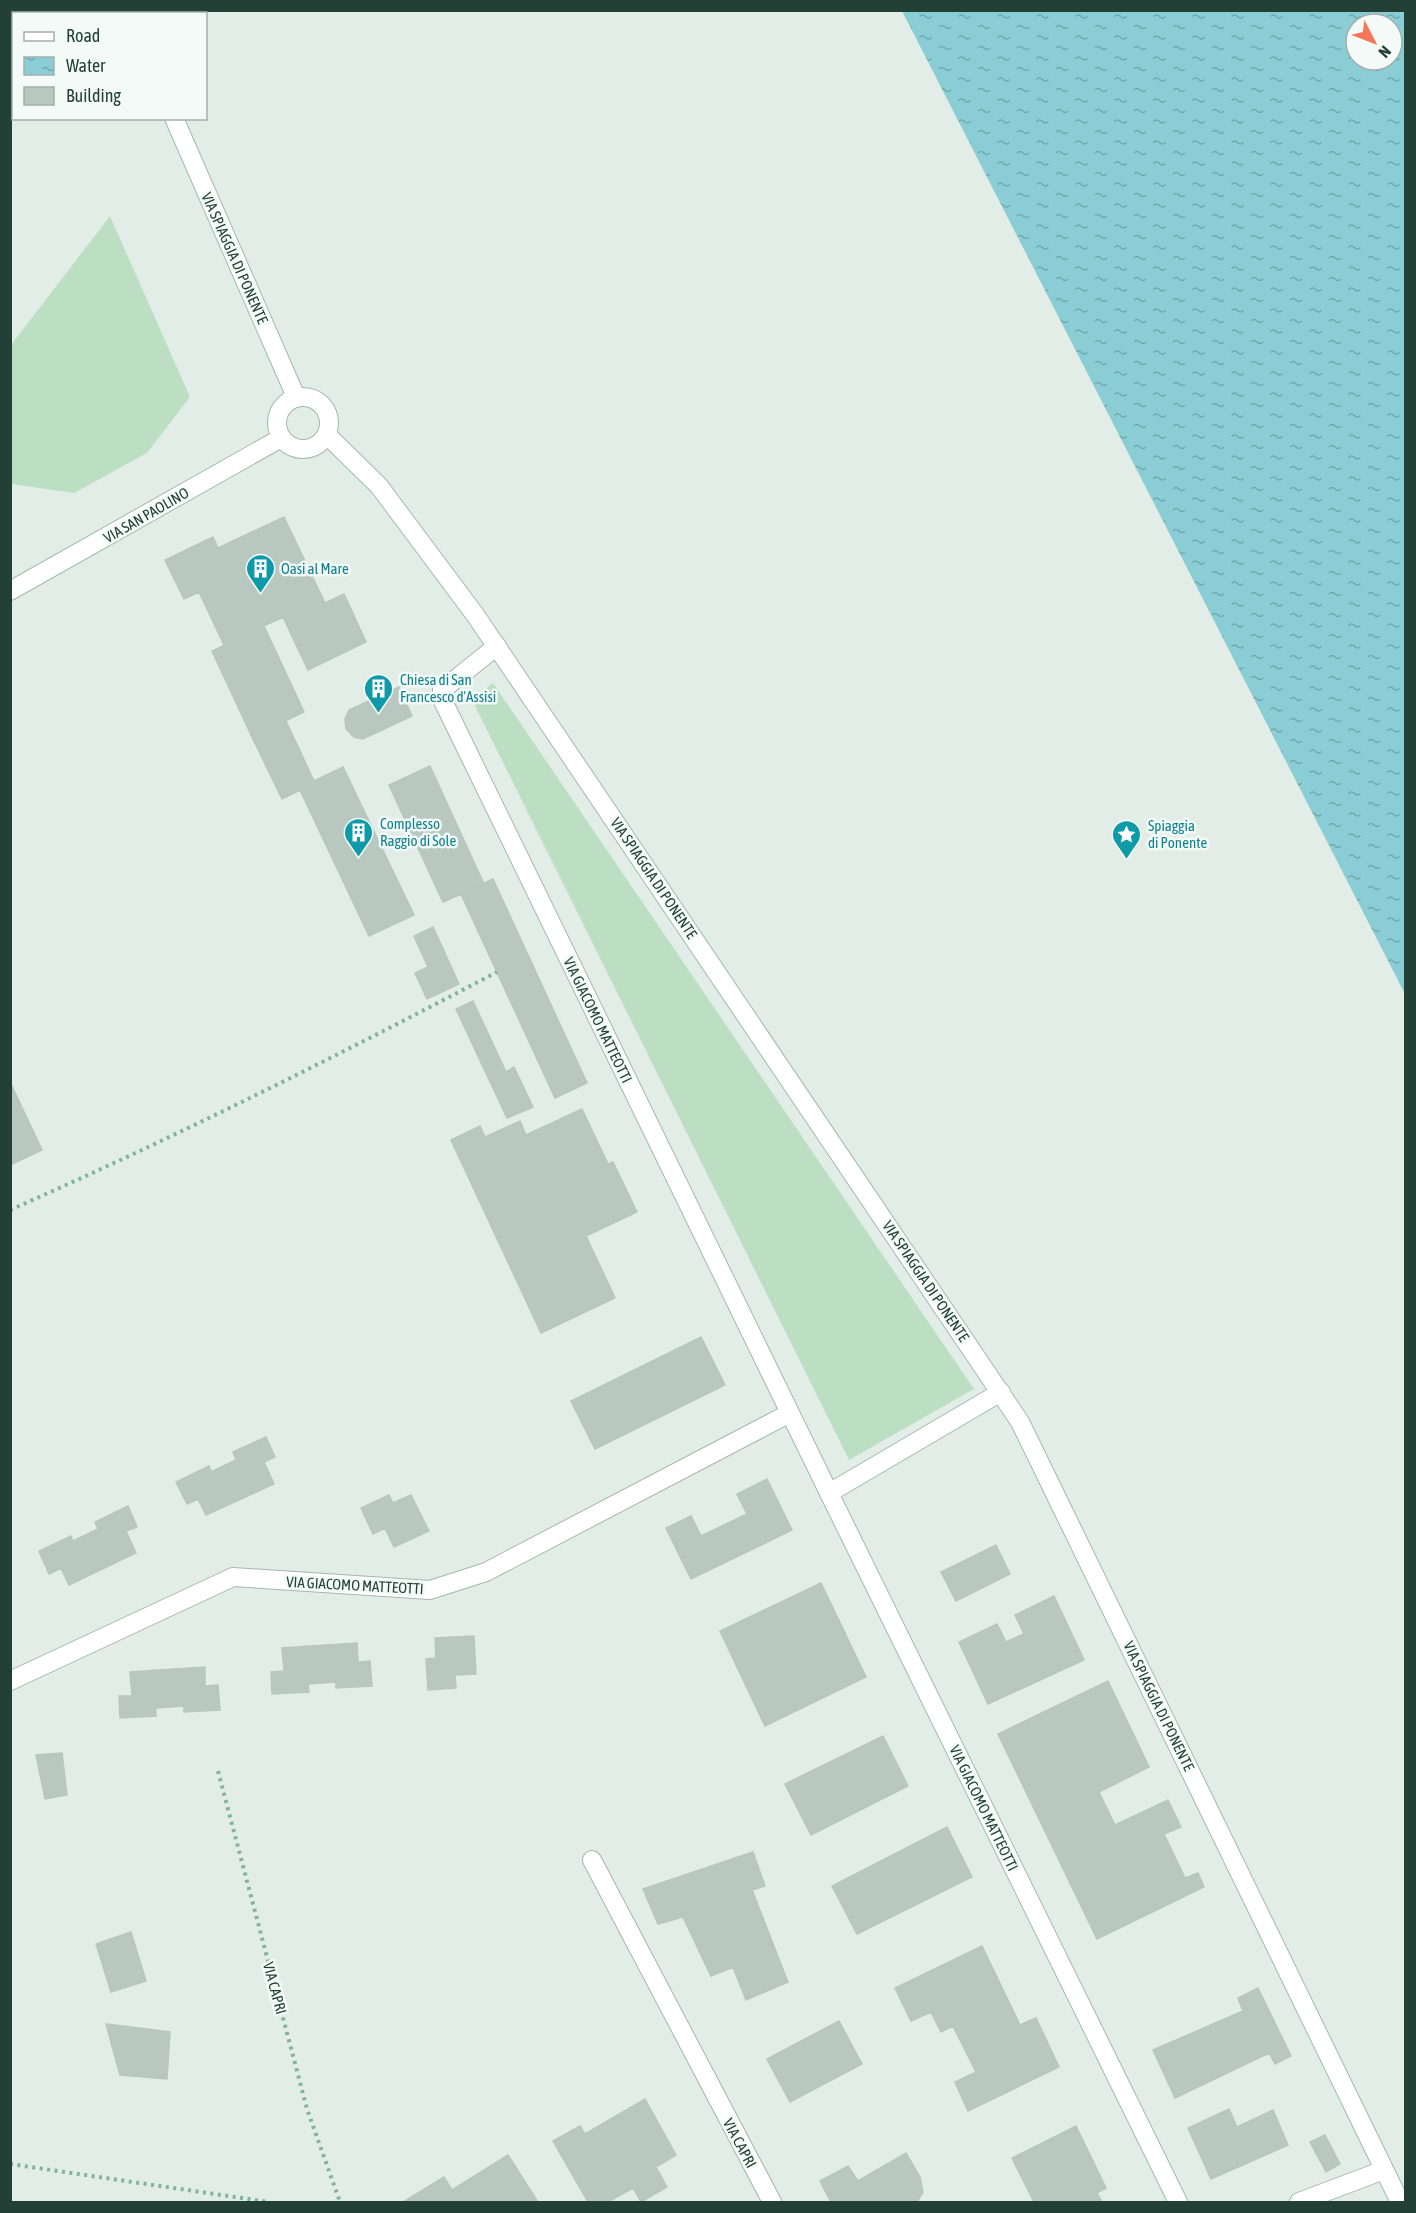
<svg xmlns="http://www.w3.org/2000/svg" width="1416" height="2213" viewBox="0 0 1416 2213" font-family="'Asap Condensed',sans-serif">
  <defs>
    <pattern id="water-ripples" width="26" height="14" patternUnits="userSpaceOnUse" patternTransform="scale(1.5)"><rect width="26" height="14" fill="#8acdd4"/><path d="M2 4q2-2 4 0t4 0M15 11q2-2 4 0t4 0" fill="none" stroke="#70a8ad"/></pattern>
  </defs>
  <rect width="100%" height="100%" fill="#e3ede8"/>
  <path fill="#bcdfc3" d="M110,216L190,397L147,453L74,493L11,484V345Z
    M493,683L974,1389L849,1460L472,700Z"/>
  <path fill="url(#water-ripples)" fill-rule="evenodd" d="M902,11H1405V994ZM1356,24H1392V60H1356Z"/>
  <path fill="#b8c8c1" stroke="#b5c7bf" stroke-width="1.5" d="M284,517L325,603L344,594L366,642L308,670L283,617L224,645L199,592L184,599L165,560L213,537L218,548Z
    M264,626L304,712L252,737L212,651Z
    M399,687L412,716L363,739L354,737L346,729L345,719L349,710Z
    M286,721L314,781L343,767L414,915L369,936L300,790L282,799L252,737Z
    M430,766L484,884L443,902L389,785Z
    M493,879L587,1083L555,1098L461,894Z
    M433,927L459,984L427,999L415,973L428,967L414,936Z
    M473,1001L506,1072L514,1067L533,1107L507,1118L456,1009Z
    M10,1082L42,1150L10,1165Z
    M582,1109L608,1164L613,1162L637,1212L586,1236L615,1298L541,1333L451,1140L480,1126L485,1137L520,1121L526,1135Z
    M701,1337L725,1385L595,1449L571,1401Z
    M266,1437L275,1457L264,1462L274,1484L206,1515L198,1499L187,1504L176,1482L209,1466L211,1472L236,1460L233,1452Z
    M767,1479L792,1530L691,1579L666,1528L691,1516L701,1536L747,1514L737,1494Z
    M389,1495L393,1503L411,1495L429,1531L394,1547L385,1528L373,1534L361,1508Z
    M128,1506L137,1527L126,1531L136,1553L69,1585L61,1568L49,1574L39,1551L71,1536L73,1541L98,1529L95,1522Z
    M996,1545L1010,1574L956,1601L941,1572Z
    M821,1583L866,1677L765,1726L720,1631Z
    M1054,1596L1084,1660L988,1704L959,1642L997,1624L1006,1642L1024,1634L1015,1615Z
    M474,1636L476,1674L455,1675L456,1688L428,1690L426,1659L436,1658L435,1638Z
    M357,1643L358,1662L370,1661L372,1686L336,1688V1682L308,1684L309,1692L272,1694L271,1672L284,1671L282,1648Z
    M205,1667V1686L218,1685L220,1710L184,1712V1706L156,1708V1716L120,1718L119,1696H132L130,1672Z
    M1108,1681L1149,1767L1099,1792L1115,1825L1168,1800L1181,1827L1164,1834L1185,1878L1198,1873L1204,1887L1097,1939L998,1734Z
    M883,1736L908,1786L811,1835L785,1784Z
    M62,1753L67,1795L45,1799L36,1755Z
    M947,1827L972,1877L857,1934L832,1886Z
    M753,1852L765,1886L752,1890L788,1982L746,2000L733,1967L711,1976L683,1917L658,1924L643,1889Z
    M131,1932L146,1981L111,1992L96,1944Z
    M982,1946L1020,2025L1036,2018L1059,2067L968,2111L955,2082L976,2072L953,2026L941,2032L931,2012L911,2021L895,1988Z
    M1258,1988L1291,2056L1275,2064L1269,2053L1175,2098L1153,2050L1243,2011L1238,1998Z
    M839,2021L862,2064L790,2102L767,2059Z
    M106,2024L170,2032L167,2079L120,2075Z
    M645,2099L676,2155L656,2167L667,2187L641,2202L633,2188L608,2202H588L553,2141L580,2126L585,2134Z
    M1229,2109L1237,2127L1273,2110L1288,2145L1211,2179L1188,2128Z
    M1076,2126L1106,2188L1097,2193L1102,2202H1034L1012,2158Z
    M1325,2135L1340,2164L1326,2172L1310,2142Z
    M906,2153L920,2177L923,2192L917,2202H831L820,2181L848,2166L858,2181Z
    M508,2155L538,2202H403L444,2177L452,2190Z"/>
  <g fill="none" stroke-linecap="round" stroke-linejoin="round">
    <defs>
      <path id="street" d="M497,646L442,690V699L829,1493
        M10,1681L233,1577L430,1590L486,1572L790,1413
        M592,1860L772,2202
        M1299,2202L1384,2170"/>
      <path id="secondary" d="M126,10L127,14
        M174,118L296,397
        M277 423a26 26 0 1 1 52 0a26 26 0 1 1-52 0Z
        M327,435L379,486L476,616L1020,1422L1400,2202
        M10,591L281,438
        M1001,1392L829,1493L1178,2202"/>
    </defs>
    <use href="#street" stroke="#a5b6af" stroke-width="20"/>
    <use href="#secondary" stroke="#a1b9b0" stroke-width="20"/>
    <path stroke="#83b2a0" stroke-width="4" stroke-dasharray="3 4.5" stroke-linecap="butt" d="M10,1210C176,1137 337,1056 497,972
      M218,1771L307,2109L340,2202
      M10,2164L269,2202"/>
    <use href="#street" stroke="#fff" stroke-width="18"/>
    <use href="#secondary" stroke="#fff" stroke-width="18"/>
  </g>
  <defs>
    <symbol id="building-pin" viewBox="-11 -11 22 30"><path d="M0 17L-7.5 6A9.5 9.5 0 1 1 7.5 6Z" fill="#0f9aa8" stroke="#f4faf7"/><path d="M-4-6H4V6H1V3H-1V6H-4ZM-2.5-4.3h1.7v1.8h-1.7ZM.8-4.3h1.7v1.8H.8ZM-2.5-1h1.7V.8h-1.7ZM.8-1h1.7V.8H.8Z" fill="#fff"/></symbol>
    <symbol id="sight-pin" viewBox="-11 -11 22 30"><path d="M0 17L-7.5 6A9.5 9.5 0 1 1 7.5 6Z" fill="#0f9aa8" stroke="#f4faf7"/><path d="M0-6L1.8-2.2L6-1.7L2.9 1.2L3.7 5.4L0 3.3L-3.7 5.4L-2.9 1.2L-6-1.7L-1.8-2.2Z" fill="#fff"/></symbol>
  </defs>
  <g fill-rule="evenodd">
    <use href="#building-pin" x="244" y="552" width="33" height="45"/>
    <use href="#building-pin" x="362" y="672" width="33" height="45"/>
    <use href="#building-pin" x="342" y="816" width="33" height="45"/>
    <use href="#sight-pin" x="1110" y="818" width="33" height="45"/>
  </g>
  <g text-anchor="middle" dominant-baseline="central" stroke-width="5" stroke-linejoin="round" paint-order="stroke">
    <g font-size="15" fill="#224036" stroke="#f4faf7">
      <text transform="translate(235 258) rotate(66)">VIA SPIAGGIA DI PONENTE</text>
      <text transform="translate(146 515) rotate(-30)">VIA SAN PAOLINO</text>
      <text transform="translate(654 878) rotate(56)">VIA SPIAGGIA DI PONENTE</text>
      <text transform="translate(598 1020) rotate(64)">VIA GIACOMO MATTEOTTI</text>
      <text transform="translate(926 1281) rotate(56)">VIA SPIAGGIA DI PONENTE</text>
      <text transform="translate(355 1585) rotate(3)">VIA GIACOMO MATTEOTTI</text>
      <text transform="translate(1159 1706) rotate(64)">VIA SPIAGGIA DI PONENTE</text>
      <text transform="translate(984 1808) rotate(64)">VIA GIACOMO MATTEOTTI</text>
      <text transform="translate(275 1988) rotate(75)">VIA CAPRI</text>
      <text transform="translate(740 2143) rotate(62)">VIA CAPRI</text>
    </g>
    <g font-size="15" fill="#0d838f" stroke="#f4faf7" text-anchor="start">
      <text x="281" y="568">Oasi al Mare</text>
      <text x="400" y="679">Chiesa di San<tspan x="400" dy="17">Francesco d'Assisi</tspan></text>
      <text x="380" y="823">Complesso<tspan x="380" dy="17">Raggio di Sole</tspan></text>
      <text x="1148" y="825">Spiaggia<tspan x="1148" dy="17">di Ponente</tspan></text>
    </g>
  </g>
  <rect width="1416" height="2213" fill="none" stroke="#224036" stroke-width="24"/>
  <rect x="12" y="12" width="195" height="108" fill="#f4faf7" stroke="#a0b0aa" stroke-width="1.5"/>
  <rect x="24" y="32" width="30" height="9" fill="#ffffff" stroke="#a0b0aa" stroke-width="1.5"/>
  <text x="66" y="42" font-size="18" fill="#224036">Road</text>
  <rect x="24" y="57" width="30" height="18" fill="url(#water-ripples)" stroke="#a0b0aa" stroke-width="1.5"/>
  <text x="66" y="72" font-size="18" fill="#224036">Water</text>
  <rect x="24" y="87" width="30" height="18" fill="#b8c8c1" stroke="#a0b0aa" stroke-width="1.5"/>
  <text x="66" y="102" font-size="18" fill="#224036">Building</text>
  <g transform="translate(1374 42) rotate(132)"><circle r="28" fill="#f4faf7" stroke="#a0b0aa" stroke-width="1.5"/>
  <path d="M0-4.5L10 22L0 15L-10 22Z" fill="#f57659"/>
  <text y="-9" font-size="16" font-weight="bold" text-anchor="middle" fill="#224036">N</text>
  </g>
</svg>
